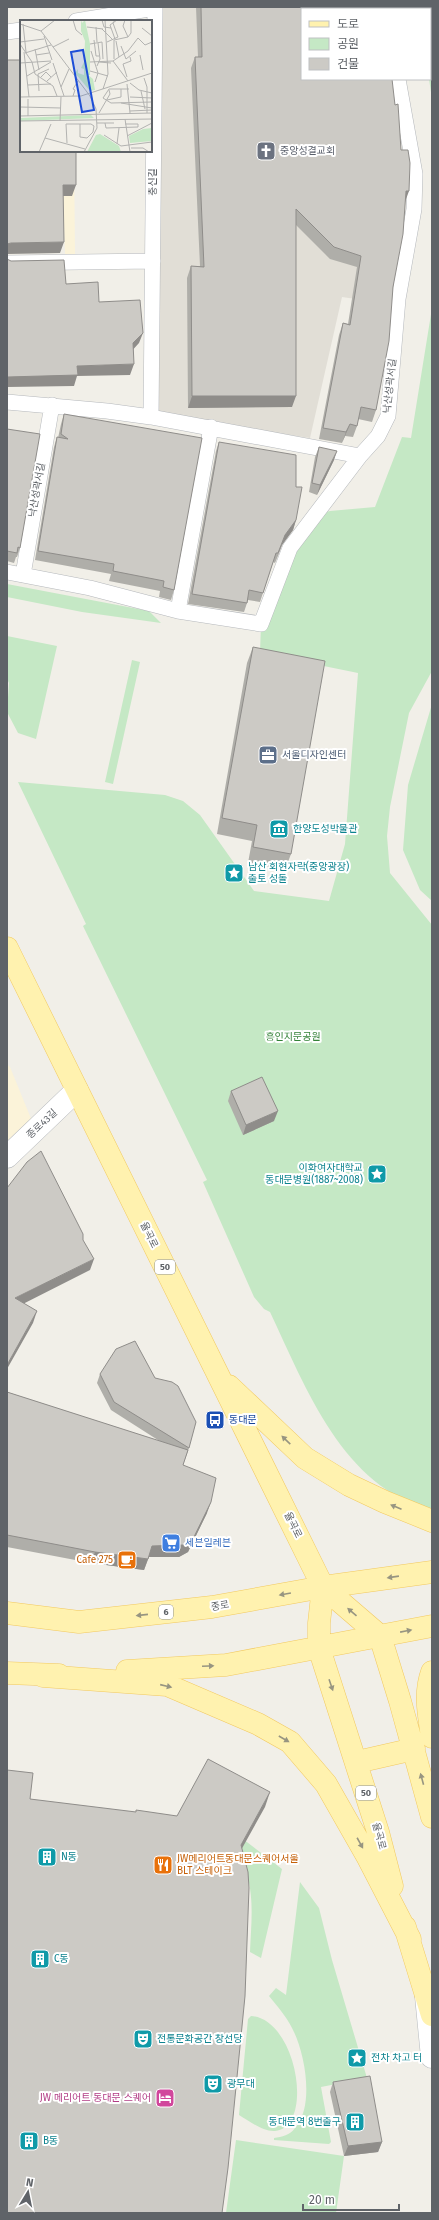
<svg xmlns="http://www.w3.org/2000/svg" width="439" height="2220" viewBox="0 0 439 2220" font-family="'Fira Sans','Noto Sans KR',sans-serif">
  <rect width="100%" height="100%" fill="#f1efe8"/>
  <path fill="#e1ded6" d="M159,7H295L302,79H345L362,300L342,297L310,438L212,423L156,411Z"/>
  <path fill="#c5e8c5" d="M432,14V99L429,79L430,19Z
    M432,308V671L409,713L390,807L387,836L390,873L432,925V1510C343,1488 306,1388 270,1312L264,1309L254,1297L203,1182L207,1180L83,926L86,924L18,782L165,795L183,801L200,815L254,891L329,901L345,844L358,673L260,653L261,624L290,548L315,515L330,511L375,507L402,437L411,438Z
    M7,584L149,611L161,623L82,612L7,597Z
    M7,636L57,646L36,739L18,733L7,712L9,683L7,679Z
    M132,660L140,662L113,784L105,782Z
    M432,704V901L420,890L403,850L408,785Z
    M226,1826L282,1869L261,1958L250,1952C251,1927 254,1902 248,1878C244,1860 233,1843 226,1826Z
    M300,1882L319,1908L332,1960L367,2078L321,2087L331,2142L329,2144L274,2140V2138C282,2137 290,2135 295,2128C315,2106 305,2052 292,2028C286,2016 277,2006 269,1996L276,1988L286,1995Z
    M251,2016C297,2019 315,2127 275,2131C263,2132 249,2121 239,2115L248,2019Z
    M236,2140L344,2156L336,2213H226Z"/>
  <path fill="#fbf3d9" d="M74,151L75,254H65L63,199L34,198Z
    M7,1064L10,1067L32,1121L7,1145Z"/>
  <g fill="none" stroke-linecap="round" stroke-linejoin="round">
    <defs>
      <path id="lane" d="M407,9L408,7
        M76,21L155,8
        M7,32L21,30
        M7,263L153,261
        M7,402L107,411L151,417L155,7
        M151,417L360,456
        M7,572L90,588L178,611L261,624L290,548L360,456L378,436L388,416L398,299L414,209L415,174L398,79
        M23,575L52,405
        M178,611L211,427"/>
      <path id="street" d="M7,1157L77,1090"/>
      <path id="secondary" d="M426,1996L432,2057"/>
      <path id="primary" d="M7,948L323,1587L380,1636L400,1701L432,1817
        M229,1386L305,1458L349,1485L385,1502L432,1521
        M323,1587L319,1623V1648L378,1832L392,1886
        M7,1613L79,1622L212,1607L323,1587L432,1572
        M127,1671L226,1665L432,1626
        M432,1672C424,1694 429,1715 432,1737
        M7,1673L59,1675
        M43,1676L167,1685L258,1724L290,1742L326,1784L367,1856L410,1939
        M357,1762L414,1749
        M405,1927L432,2015"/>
    </defs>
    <use href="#lane" stroke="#b5b8bc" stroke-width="16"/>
    <use href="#street" stroke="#b5b8bc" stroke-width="23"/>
    <use href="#secondary" stroke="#b6babf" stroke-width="23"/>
    <use href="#primary" stroke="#f2c960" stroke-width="23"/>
    <use href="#lane" stroke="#fff" stroke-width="15"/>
    <use href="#street" stroke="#fff" stroke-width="22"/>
    <use href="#secondary" stroke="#fff" stroke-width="22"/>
    <use href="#primary" stroke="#fff2af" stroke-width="22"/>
  </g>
  <path fill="#afaea9" d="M196,7H398L397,9H302L405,202L376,410L372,422L358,419L357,426L353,437L345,436L342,443L319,439L339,335L343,323L348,324L357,267L330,259L296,225L292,407L188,408L187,278L191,266H200L191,68L195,57H198Z
    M64,414L174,590L171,600L159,597L160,591L109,581L111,574L35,560L54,447L57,437L58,438L61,424Z
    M7,429L20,548L17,557H16L14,563L7,561Z
    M219,442L296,487V520L293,530L282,545L275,563L273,562L260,602L248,600L244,612L188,604L216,451Z
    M319,447L334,460L317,495L309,492L315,457Z
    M253,647L291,854L285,870L248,863L252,841L217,834L247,663Z
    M231,1091L274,1121L243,1135L228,1101Z
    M100,1374L189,1448L183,1465L207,1513L188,1552L179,1557H149L144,1570L91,1563L7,1547V1392L161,1442L111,1410L97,1383Z
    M333,2082L382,2142L378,2152L344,2156L330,2092Z"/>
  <path fill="#8f8d8a" d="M63,185H76L72,196H59Z
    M406,191H409L405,202Z
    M64,242L60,253L7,254V244L11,243Z
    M143,333L139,343L129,354L133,343Z
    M134,364L130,375L77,376L74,386L7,387V377L77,366Z
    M192,396H296L292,407L188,408Z
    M350,424L345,436L342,443L346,432Z
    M337,451L334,460L317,495L320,485Z
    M296,520L293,530L282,545L275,563L285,535Z
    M278,1111L274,1121L243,1135L246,1125Z
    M94,1259L90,1270L11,1310L15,1298Z
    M37,1311L33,1323L7,1369V1365Z
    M211,1502L207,1513L188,1552L179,1557H148L152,1546Z
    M95,1552L148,1559L144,1570L91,1563Z
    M270,1792L265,1807L235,1861L241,1845Z
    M382,2142L378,2152L344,2156L348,2146Z"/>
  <path fill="#cccac5" stroke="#8f8d8a" d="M201,7H397L396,9H302V79H392L395,105L398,104L401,150H408L410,163L409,191H406L403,234L393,287L389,341L376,410L361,407L357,426L350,424L346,432L323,428L343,323L350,325L361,256L334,247L296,209V396H192L191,266L204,267L195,57H202Z
    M7,60H21V151H76V185H63L64,242L11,243L7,244Z
    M7,259L11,261L64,260L66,284L98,282L99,302L140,300L143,333L133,343L134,364L77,366L78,375L7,377Z
    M64,414L202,438L174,590L163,587L164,581L113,571L114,564L38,551L57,437L68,439L61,434Z
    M7,429L40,434L20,548L18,547L17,553L7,551Z
    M219,442L296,455V487H302L296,520L285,535L278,553H276L263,593L249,590L247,603L192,594Z
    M319,447L337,451L320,485L312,483Z
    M253,647L325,661L291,854L253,847L257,825L222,818Z
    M262,1077L278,1111L246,1125L231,1091Z
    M41,1151L83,1234V1240L94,1259L15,1298L37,1311L7,1365V1188L27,1162Z
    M135,1341L155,1378L172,1382L178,1386L196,1422L189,1448L114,1402L100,1374L116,1349Z
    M7,1392L188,1450L183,1465L216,1478L211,1502L192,1541L183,1545L152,1546L148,1559L95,1552L7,1535Z
    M208,1759L270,1792L241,1845L248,1872L249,1888L245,1996L228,2168L222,2213H7V1770L33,1773L30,1799L136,1812V1810L177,1816Z
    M370,2076L382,2142L348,2146L333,2082Z"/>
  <defs><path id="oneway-solid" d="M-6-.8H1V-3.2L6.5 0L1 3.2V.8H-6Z"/></defs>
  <g fill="#979581">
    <use href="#oneway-solid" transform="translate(286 1440) rotate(-136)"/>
    <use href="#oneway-solid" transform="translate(396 1507) rotate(-157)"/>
    <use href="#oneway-solid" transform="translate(393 1577) rotate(172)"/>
    <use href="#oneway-solid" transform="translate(285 1594) rotate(170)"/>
    <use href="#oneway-solid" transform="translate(352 1612) rotate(-139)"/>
    <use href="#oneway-solid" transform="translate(142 1615) rotate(174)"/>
    <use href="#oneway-solid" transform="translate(406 1631) rotate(-11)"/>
    <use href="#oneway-solid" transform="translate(208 1666) rotate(-3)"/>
    <use href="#oneway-solid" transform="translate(331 1685) rotate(71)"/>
    <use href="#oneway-solid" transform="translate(166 1686) rotate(13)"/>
    <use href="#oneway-solid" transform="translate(284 1739) rotate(30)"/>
    <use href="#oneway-solid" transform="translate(422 1779) rotate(-105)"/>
    <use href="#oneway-solid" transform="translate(360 1843) rotate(61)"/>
  </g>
  <defs>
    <symbol id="church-square" viewBox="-11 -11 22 22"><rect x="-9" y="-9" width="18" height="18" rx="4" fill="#6b7280" stroke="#fff"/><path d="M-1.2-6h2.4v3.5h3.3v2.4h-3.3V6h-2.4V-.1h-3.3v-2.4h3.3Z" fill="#fff"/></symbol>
    <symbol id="office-square" viewBox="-11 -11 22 22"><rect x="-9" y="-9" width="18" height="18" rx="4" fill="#5c6f8a" stroke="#fff"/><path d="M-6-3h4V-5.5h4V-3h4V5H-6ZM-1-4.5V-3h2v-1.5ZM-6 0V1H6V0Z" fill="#fff"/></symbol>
    <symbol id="museum-square" viewBox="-11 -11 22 22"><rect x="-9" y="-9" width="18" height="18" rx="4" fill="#0f9aa8" stroke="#fff"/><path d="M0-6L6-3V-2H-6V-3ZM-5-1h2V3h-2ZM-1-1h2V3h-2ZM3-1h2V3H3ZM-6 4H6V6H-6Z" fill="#fff"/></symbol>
    <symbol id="sight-square" viewBox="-11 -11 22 22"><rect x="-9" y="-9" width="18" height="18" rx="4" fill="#0f9aa8" stroke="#fff"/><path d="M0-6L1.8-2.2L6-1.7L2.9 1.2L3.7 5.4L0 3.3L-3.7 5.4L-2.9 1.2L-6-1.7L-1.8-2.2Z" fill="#fff"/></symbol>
    <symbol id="bus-square" viewBox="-11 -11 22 22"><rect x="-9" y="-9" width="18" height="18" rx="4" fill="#1a4fb4" stroke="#fff"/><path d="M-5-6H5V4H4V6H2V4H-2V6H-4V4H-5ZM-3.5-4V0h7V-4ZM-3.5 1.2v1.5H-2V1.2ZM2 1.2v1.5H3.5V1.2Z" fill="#fff"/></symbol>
    <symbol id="supermarket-square" viewBox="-11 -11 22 22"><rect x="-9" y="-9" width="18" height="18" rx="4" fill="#3f7fe0" stroke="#fff"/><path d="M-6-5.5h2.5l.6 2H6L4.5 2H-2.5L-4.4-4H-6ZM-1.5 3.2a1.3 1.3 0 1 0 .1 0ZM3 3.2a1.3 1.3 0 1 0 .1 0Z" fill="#fff"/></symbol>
    <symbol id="cafe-square" viewBox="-11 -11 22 22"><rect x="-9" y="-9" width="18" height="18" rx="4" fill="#e8710a" stroke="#fff"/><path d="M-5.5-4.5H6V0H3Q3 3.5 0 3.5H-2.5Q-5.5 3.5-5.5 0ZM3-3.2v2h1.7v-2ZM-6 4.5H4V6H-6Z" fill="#fff"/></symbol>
    <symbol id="building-square" viewBox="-11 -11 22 22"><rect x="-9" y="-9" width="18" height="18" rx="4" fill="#0f9aa8" stroke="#fff"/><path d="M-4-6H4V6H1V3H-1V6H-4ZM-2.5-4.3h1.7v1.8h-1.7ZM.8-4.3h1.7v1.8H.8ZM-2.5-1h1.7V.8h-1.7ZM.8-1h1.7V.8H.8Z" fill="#fff"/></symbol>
    <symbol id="restaurant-square" viewBox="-11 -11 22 22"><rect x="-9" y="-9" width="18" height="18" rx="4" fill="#e8710a" stroke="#fff"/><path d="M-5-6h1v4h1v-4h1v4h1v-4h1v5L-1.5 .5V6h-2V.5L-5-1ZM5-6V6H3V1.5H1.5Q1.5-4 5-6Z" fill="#fff"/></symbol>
    <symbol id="theatre-square" viewBox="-11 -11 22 22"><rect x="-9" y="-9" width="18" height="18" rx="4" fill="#0f9aa8" stroke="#fff"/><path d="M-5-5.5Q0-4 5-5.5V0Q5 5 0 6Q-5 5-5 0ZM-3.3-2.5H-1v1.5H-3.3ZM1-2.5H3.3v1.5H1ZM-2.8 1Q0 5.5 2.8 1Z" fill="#fff"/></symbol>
    <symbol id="hotel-square" viewBox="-11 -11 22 22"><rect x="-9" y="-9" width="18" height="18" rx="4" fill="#d1479c" stroke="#fff"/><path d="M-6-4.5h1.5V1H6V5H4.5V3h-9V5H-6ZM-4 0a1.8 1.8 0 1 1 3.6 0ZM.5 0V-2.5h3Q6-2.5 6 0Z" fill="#fff"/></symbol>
  </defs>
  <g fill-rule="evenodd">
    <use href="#church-square" x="255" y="140" width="22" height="22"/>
    <use href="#office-square" x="257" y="744" width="22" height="22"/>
    <use href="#museum-square" x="268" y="818" width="22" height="22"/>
    <use href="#sight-square" x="223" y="862" width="22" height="22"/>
    <use href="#sight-square" x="366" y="1163" width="22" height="22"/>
    <use href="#bus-square" x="204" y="1409" width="22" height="22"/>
    <use href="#supermarket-square" x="160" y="1532" width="22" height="22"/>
    <use href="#cafe-square" x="116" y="1549" width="22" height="22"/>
    <use href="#building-square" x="36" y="1846" width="22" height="22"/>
    <use href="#restaurant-square" x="152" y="1854" width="22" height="22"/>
    <use href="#building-square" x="29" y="1948" width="22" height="22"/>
    <use href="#theatre-square" x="132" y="2028" width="22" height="22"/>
    <use href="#sight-square" x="346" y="2047" width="22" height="22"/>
    <use href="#theatre-square" x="202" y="2073" width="22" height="22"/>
    <use href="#hotel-square" x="154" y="2087" width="22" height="22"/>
    <use href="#building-square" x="344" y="2111" width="22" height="22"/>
    <use href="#building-square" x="18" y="2130" width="22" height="22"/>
  </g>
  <g text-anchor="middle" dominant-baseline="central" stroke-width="4" stroke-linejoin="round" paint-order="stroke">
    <g fill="#fff" stroke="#8f9295" stroke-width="1">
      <rect x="155" y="1260" width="20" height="14" rx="3"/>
      <rect x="159" y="1605" width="14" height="14" rx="3"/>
      <rect x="356" y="1786" width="20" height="14" rx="3"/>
    </g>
    <g font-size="9" font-weight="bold" fill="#5f6368">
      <text x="165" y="1267">50</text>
      <text x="166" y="1612">6</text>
      <text x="366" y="1793">50</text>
    </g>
    <g font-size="10" fill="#5b616d" stroke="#fff" text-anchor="start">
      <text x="280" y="151">중앙성결교회</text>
    </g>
    <g font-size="10" fill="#5f6368" stroke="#fff">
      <text transform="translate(153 182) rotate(-90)">충신길</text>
      <text transform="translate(390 386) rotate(-84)">낙산성곽서길</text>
      <text transform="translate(37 490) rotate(-80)">낙산성곽서길</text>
      <text transform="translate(42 1124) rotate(-43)">종로43길</text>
      <text transform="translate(149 1235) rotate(64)">율곡로</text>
      <text transform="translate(293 1525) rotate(64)">율곡로</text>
      <text transform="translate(220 1606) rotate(-9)">종로</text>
      <text transform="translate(379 1836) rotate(75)">율곡로</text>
    </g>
    <g font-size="10" fill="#4e5e75" stroke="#fff" text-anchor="start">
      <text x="282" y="755">서울디자인센터</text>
    </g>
    <g font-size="10" fill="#0d838f" stroke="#fff" text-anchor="start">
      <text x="293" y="829">한양도성박물관</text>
      <text x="248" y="867">남산 회현자락(중앙광장)<tspan x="248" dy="12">출토 성돌</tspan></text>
      <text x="363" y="1168" text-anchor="end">이화여자대학교<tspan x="363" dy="12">동대문병원(1887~2008)</tspan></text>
      <text x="61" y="1857">N동</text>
      <text x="54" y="1959">C동</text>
      <text x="157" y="2039">전통문화공간 창선당</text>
      <text x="371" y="2058">전차 차고 터</text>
      <text x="227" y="2084">광무대</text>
      <text x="341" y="2122" text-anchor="end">동대문역 8번출구</text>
      <text x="43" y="2141">B동</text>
    </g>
    <g font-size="10" fill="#348238" stroke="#fff">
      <text x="293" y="1037">흥인지문공원</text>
    </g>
    <g font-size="10" fill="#164399" stroke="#fff" text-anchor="start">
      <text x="229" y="1420">동대문</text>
    </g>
    <g font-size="10" fill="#366cbe" stroke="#fff" text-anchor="start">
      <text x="185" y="1543">세븐일레븐</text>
    </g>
    <g font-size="10" fill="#c56008" stroke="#fff" text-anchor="end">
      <text x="113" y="1560">Cafe 275</text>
      <text x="177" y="1859" text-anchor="start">JW메리어트동대문스퀘어서울<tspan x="177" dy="12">BLT 스테이크</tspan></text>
    </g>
    <g font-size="10" fill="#b23c85" stroke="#fff" text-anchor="end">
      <text x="151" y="2098">JW 메리어트 동대문 스퀘어</text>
    </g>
  </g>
  <g transform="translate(20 20)">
    <rect width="132" height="132" fill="#f1efe8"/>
    <path d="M61,0L62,3L65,0L70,24V55H68L73,59L75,70L70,71L55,53L58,49V53L64,55V49L61,48L64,42L65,21L61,11ZM71,95L74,98L0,101V98ZM132,108V121L110,123L109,116L123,109ZM80,114L99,126L101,132H67L76,115Z" fill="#c5e8c5"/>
    <path fill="none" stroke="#b3b3b1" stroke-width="1" d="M53,0L56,10L62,15M82,0L84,7L91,8M105,0L103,6L108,17M0,4L21,11L70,76L76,89L77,108L64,132M3,4L6,32M67,7L83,9M76,7L77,22M122,8L132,16M82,9L93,20M21,11L35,0M24,16L32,40M95,19L90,5L97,0M74,20L76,36H79M94,20L108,17L111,13V0M94,20V39M96,21L99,37M0,22L24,19M87,22L98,17L93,3L95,0M0,24L12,42L15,54L33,66L37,76M70,24L82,22L83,39M101,26L106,39L116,31M33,27L49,19M15,29L19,50M71,31L78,53L75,62M4,32L9,77M5,33L31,25M16,35L29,33M120,35L123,50M93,41L108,61M70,42L93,41L108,31L118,18L125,25L132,22M79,42L91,43M0,43L31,41M33,43L44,76M77,46L80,39L78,23M70,51L88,56M7,56L31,42M21,57L26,52L31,57M107,57L103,44L111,41L110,37M124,58L127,67V93M27,61L37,52M110,63L119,70L132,73M107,64L110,93M8,65L31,64M41,67L49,49M83,69L88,54L85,0M89,69L83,78L91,83L132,82M89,69H109M19,71L18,54L29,49M121,71L125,89M53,76L55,70L53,69L58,61M0,77L61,76L132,53M110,77L132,78M8,79V96M87,80L101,77V69M101,83L132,88M0,87L41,88M110,91L132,90M79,93L90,74L89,70M0,96L132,93M105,99L110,132M0,101L132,99M40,101L41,77M77,103H94M85,103L86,108L118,107V104H105M84,115L101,126L132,122M107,116L132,103M25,118L65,129M47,123L46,104H71L74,106L73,112L67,118L60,117V104M97,124L99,108M111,128H123L129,132M19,132L31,104"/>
    <path fill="#1d4ed8" fill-opacity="0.15" stroke="#1d4ed8" stroke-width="2" d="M63,30L74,90L62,92L51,32Z"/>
    <rect width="132" height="132" fill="none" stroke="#5f6368" stroke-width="2"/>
  </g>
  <rect width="439" height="2220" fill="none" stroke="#5f6368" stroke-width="16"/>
  <rect x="301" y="8" width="130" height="72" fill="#ffffff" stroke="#bfc1c3"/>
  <rect x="309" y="21" width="20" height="6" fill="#fff2af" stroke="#bfc1c3"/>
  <text x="337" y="28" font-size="12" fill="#5f6368">도로</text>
  <rect x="309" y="38" width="20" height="12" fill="#c5e8c5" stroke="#bfc1c3"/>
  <text x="337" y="48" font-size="12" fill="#5f6368">공원</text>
  <rect x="309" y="58" width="20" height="12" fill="#cccac5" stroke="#bfc1c3"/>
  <text x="337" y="68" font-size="12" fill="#5f6368">건물</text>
  <g transform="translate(28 2192) rotate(10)" stroke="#ffffff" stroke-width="3" paint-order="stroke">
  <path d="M0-3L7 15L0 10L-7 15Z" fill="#5f6368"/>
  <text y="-6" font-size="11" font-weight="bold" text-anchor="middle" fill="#5f6368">N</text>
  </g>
  <path d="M303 2204v6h96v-6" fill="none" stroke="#5f6368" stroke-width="2"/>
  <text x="309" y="2204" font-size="12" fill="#5f6368" stroke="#ffffff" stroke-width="3" paint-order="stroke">20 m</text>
</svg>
